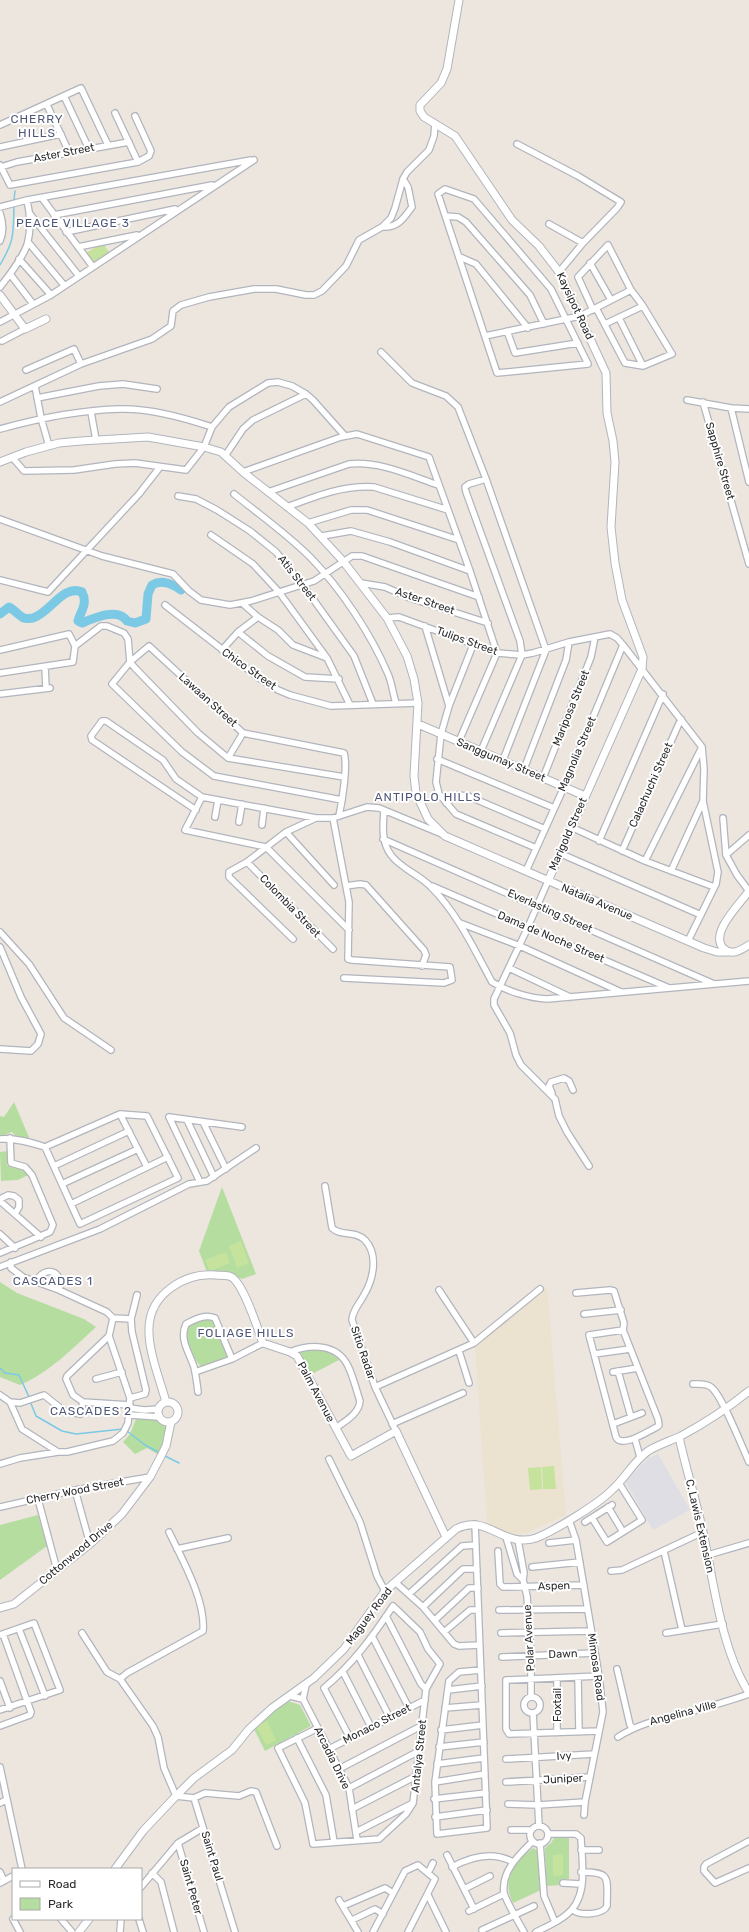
<svg xmlns="http://www.w3.org/2000/svg" width="749" height="1932" viewBox="0 0 749 1932" font-family="Rubik,sans-serif">
  <rect width="100%" height="100%" fill="#ece6df"/>
  <path fill="#e0dee5" d="M658,1454L690,1510L653,1530L625,1481L649,1458Z"/>
  <path fill="#ebe2d0" d="M547,1286L566,1515L527,1533L512,1535L487,1523L475,1347Z"/>
  <path fill="#b6dda0" d="M14,1102L31,1142L16,1137L12,1132L0,1137V1116L4,1117Z
    M7,1151V1166L25,1170L28,1175L18,1180L1,1181L0,1152Z
    M222,1187L256,1274L242,1279L225,1271L207,1272L199,1251Z
    M0,1282L17,1293L84,1319L96,1327C72,1349 50,1372 20,1385L0,1377Z
    M208,1319L214,1322L229,1356L228,1359L202,1367C194,1361 182,1336 189,1326C193,1321 202,1320 208,1319Z
    M307,1349L326,1351L341,1359L310,1375L299,1353Z
    M155,1418L167,1428L166,1438L159,1455L147,1448L135,1454L123,1442L130,1434L136,1419Z
    M38,1515L47,1546L0,1580V1525Z
    M285,1700L300,1705L311,1726L265,1751L253,1727Z
    M569,1837V1879H561V1885L546,1886L545,1848L551,1843L554,1838Z
    M533,1848L539,1852L541,1890L513,1903C501,1880 514,1862 533,1848Z"/>
  <path fill="#c6e39d" d="M103,243L110,254L93,264L86,253Z
    M241,1241L249,1263L237,1268L229,1246Z
    M226,1252L230,1263L210,1271L205,1260Z
    M554,1466L556,1489H543L542,1467Z
    M541,1467L542,1489L530,1490L528,1468Z
    M267,1721L276,1740L266,1745L256,1726Z
    M563,1854V1875L553,1876V1855Z"/>
  <g fill="none" stroke-linecap="round" stroke-linejoin="round">
    <path stroke="#7bc9e4" stroke-width="1.5" d="M14,200L15,191
      M0,265C15,239 13,235 14,206
      M0,1368L5,1373L19,1375L29,1397
      M30,1401L36,1416L62,1431L76,1434L123,1429
      M127,1431L145,1445L160,1453
      M165,1456L179,1463"/>
    <path stroke="#7bc9e4" stroke-width="9" d="M0,614L9,607C15,610 19,616 24,618C27,619 31,618 33,618C51,612 63,584 82,592C88,604 81,610 78,621L82,623C94,618 118,607 127,621L135,623L146,619L148,594L152,585C162,579 172,584 181,590"/>
    <defs>
      <path id="minor" d="M64,96L89,149
        M47,105L69,152
        M115,113L138,162
        M0,125L81,88L108,145
        M517,144L578,176L621,202L617,208L583,243L559,272
        M0,147L61,134
        M0,165L10,185L138,162L149,156L151,151L135,116
        M1,167L17,162L129,142
        M445,189L474,199L551,289L588,364L497,373L438,194Z
        M42,198L93,267
        M0,207L27,200L251,160
        M0,213C3,222 4,232 0,241
        M30,214L79,276
        M54,215L212,185
        M446,216L458,217L466,222L530,295L544,324
        M549,224L583,243
        M382,227C398,228 404,218 412,207L408,187L403,179
        M66,232L175,209
        M28,242L64,285
        M78,247L137,235
        M460,257L476,264L528,328
        M19,259L51,295
        M590,263L611,300
        M10,274L33,304
        M0,287C8,277 26,253 28,241C31,228 30,213 27,200
        M593,310L578,277L608,245L631,290L643,306L672,354L643,366L625,363L596,308
        M619,318L643,366
        M0,322L51,295L254,160
        M605,324L643,306
        M507,331L515,353L578,343
        M485,336L580,316L631,290
        M2,341L25,329
        M381,352L412,383L446,396L458,407L486,479L546,650L503,760
        M26,370L74,349L81,364
        M35,386L41,418L49,446
        M37,398L99,386L123,384L157,389
        M687,400L731,408L749,409
        M0,402L81,364L152,339L171,326L173,311L181,305L209,297L254,289H276L306,295H314L322,291L346,266L359,240L382,227L391,218L395,208L403,179L407,172L429,150L434,136L435,124
        M703,402L749,564
        M731,408L749,482
        M91,412L96,440
        M0,429C40,418 79,410 120,409C149,408 185,418 212,427
        M225,456L243,429L253,420L306,394
        M12,457L24,471L74,470L115,464L135,463L186,470L204,447L212,427L229,407L268,383L278,382L292,386L306,394L313,400L345,436
        M243,472L341,437L357,434L429,457L470,571L497,653L459,741
        M268,492L349,464C380,461 409,475 438,485
        M234,494C260,515 287,534 311,558C341,589 371,634 388,674C392,683 393,694 396,703
        M178,496L196,499L217,510L250,531L276,552L303,585L354,656L373,704
        M287,507C316,496 343,485 374,487L448,510
        M0,519L102,556L173,574L189,591L201,600L230,605L251,601L314,581L352,556H362L479,597
        M308,523L351,510H367L459,540
        M211,535L253,564L279,592L327,658L350,705
        M322,536L351,531L390,542L470,571
        M0,580L48,592L139,494L160,467
        M361,583L385,587L410,598L488,623
        M242,603L258,617L278,630L293,645L327,658
        M165,605L259,678L278,690L290,695L331,706L418,703
        M387,618L399,617L497,653L522,655L533,653L569,642L610,634L617,638L623,645L564,787L526,871
        M425,626L449,706
        M238,632L268,656L305,677L339,679
        M473,645L449,706L441,734L436,782L439,794L456,814L536,848
        M623,645L702,747L704,769L703,801L718,872L716,884L688,941
        M75,646L101,626H107L124,633L128,639L130,662L135,668L198,733L228,758L344,777
        M0,650L69,634L75,646L73,662L0,673
        M222,650L238,632L258,617
        M45,667L46,688
        M0,694L50,688
        M481,751L522,655L520,641L466,492L465,487L469,484L486,479
        M228,758L243,733
        M437,759L554,808
        M524,769L566,660L569,642
        M543,778L591,657L595,637
        M202,797L185,830L266,847L349,930
        M446,803L457,795L468,796L545,829
        M196,810L92,740L91,736L102,721H106L163,760L176,779L202,797L316,818
        M384,811C383,825 381,842 391,855C401,869 419,874 431,887C458,914 474,949 492,982C507,991 528,998 547,999L749,981
        M339,816C342,802 348,766 344,753L243,733L149,646L130,662L112,684L182,752L214,776L342,800
        M215,817L218,800
        M333,818L349,902L348,959L352,960L450,967L452,980L444,983L344,978
        M723,818L726,855L737,875L749,891
        M239,822L242,804
        M262,825L264,808
        M571,827L645,861L714,887
        M286,832L334,885
        M383,839L714,984
        M599,841L663,694
        M622,851L681,719
        M559,853L701,915
        M726,855L749,835
        M645,861L702,747
        M247,862L333,949
        M671,871L703,801
        M548,881L528,927L494,999V1005L510,1033L516,1055L521,1065L555,1099L559,1116L567,1132L589,1166
        M346,886L360,884L366,885L424,950L426,955L422,966
        M432,886L669,988
        M460,923L520,946L621,992
        M0,932L29,964L64,1018L111,1050
        M293,939L229,877V872L247,862L286,832L316,818H333L367,807L379,808L442,834
        M0,947L21,997L41,1034L38,1044L31,1051L0,1049
        M509,968L570,997
        M552,1093L549,1086L551,1082L564,1078L569,1081L573,1090
        M120,1114L147,1116L178,1178L80,1224L45,1147Z
        M120,1114L147,1167
        M169,1117L242,1127
        M169,1117L200,1182
        M187,1120L214,1177
        M203,1122L226,1169
        M0,1139C16,1138 30,1142 45,1147
        M54,1166L129,1131
        M62,1184L138,1149
        M325,1186L332,1228C341,1237 355,1230 365,1240C379,1255 373,1280 364,1295C360,1303 352,1311 352,1320L375,1387L396,1431
        M0,1199L8,1195L14,1196L19,1200V1207L15,1214
        M0,1201L41,1237
        M71,1204L168,1157
        M0,1234L15,1248
        M0,1253L50,1232L53,1225L32,1175L25,1167L11,1163L10,1138
        M11,1262V1268L23,1277L59,1290L107,1312L113,1318L131,1319
        M0,1267L100,1229L189,1184L207,1181L256,1148
        M36,1282C44,1264 65,1271 59,1290
        M439,1290L474,1343
        M576,1293L610,1290L614,1291L624,1323L623,1330L658,1419L659,1425L657,1427C648,1431 622,1449 616,1437L589,1335L623,1330
        M584,1314L621,1310
        M109,1336L67,1376L66,1379L73,1395L83,1402L130,1405
        M459,1351L469,1383
        M290,1352C310,1344 337,1343 348,1366C353,1376 356,1389 360,1401C359,1414 345,1421 336,1428
        M594,1354L630,1349
        M618,1371L631,1417
        M195,1372L232,1359L263,1343
        M613,1372L638,1368
        M96,1379L122,1372
        M693,1384C699,1384 706,1383 711,1387C722,1395 742,1447 749,1462
        M375,1387L474,1343L540,1289
        M198,1392C197,1384 196,1375 194,1367C189,1352 179,1339 186,1324C195,1319 205,1314 215,1318L232,1359
        M0,1395L10,1402L22,1429L58,1452H67L113,1441L123,1433L128,1423L130,1398L109,1336L113,1318
        M130,1398L145,1394L146,1390L132,1332L131,1319L137,1295
        M10,1402L20,1403L44,1395L64,1411L80,1414L83,1402
        M130,1408L144,1410L159,1409
        M130,1415L159,1417
        M392,1424L463,1393
        M613,1424L642,1413
        M635,1439L640,1457
        M329,1459L360,1522L377,1576L385,1591
        M0,1464L20,1458L58,1452
        M75,1490L90,1544
        M38,1499L57,1570
        M0,1507L75,1490L150,1477
        M608,1507L623,1532
        M592,1518L607,1542L642,1520L619,1483
        M569,1520L576,1540L599,1676L603,1712L585,1802L584,1815
        M585,1522L612,1505
        M475,1524L487,1828L437,1834L435,1782L449,1681L459,1672L481,1670
        M169,1532C182,1559 206,1601 203,1631L127,1673L120,1679L153,1726L158,1737L164,1768L176,1796L194,1798L235,1932
        M506,1537L517,1574L523,1580L527,1596L531,1655V1697
        M518,1540L524,1573L523,1580
        M549,1543L576,1540
        M177,1549L228,1538
        M498,1551L500,1584L503,1587L584,1585
        M664,1551L682,1630
        M708,1555L749,1543
        M532,1567L580,1562
        M611,1571L622,1570L703,1532
        M395,1582L423,1607L454,1644L459,1646L480,1645
        M409,1594L462,1546L476,1545
        M423,1607L463,1569H477
        M499,1610L587,1609
        M386,1616L421,1684L426,1689
        M435,1620L469,1588H478
        M19,1629L45,1696
        M444,1632L470,1610H478
        M82,1633L107,1672L120,1679
        M501,1633L591,1631
        M666,1633L723,1624
        M0,1635L34,1623L60,1690L0,1710
        M372,1636L409,1708
        M358,1655L390,1718
        M502,1657L595,1653
        M617,1669L630,1725L633,1728
        M343,1672L371,1727
        M599,1676L506,1680V1729L509,1734L599,1731
        M578,1677L579,1732
        M557,1678V1733
        M0,1681L10,1708
        M448,1690L482,1686
        M290,1696L303,1699L306,1685
        M524 1705a8 8 0 1 1 16 0a8 8 0 1 1-16 0Z
        M303,1699L349,1788L357,1840
        M445,1708L482,1705
        M533,1713L539,1826
        M0,1726L30,1715L31,1712L3,1634
        M318,1728L278,1748L305,1803L313,1844L379,1839L406,1814L413,1803L426,1689L440,1664L428,1649L420,1632L393,1606C373,1636 353,1664 324,1688L350,1738
        M441,1730L483,1725
        M618,1737C638,1724 661,1719 684,1713C706,1708 728,1701 749,1694
        M297,1738L326,1795L334,1842
        M439,1747L484,1742
        M329,1749L425,1700
        M506,1759L594,1754
        M437,1764L484,1758
        M0,1767L22,1869
        M339,1769L421,1726
        M435,1782L485,1774
        M506,1782L590,1777
        M349,1788L419,1751
        M194,1798L205,1793L239,1796L251,1791L256,1792L277,1846
        M434,1799L486,1793
        M0,1803L6,1800
        M508,1804L538,1805L585,1802
        M352,1809L416,1776
        M435,1817L487,1810
        M530 1835a9 9 0 1 1 18 0a9 9 0 1 1-18 0Z
        M511,1830H531
        M356,1832L413,1803
        M749,1841L706,1864L704,1867V1871L715,1883L749,1868
        M178,1843L204,1932
        M540,1843L544,1896L555,1922
        M581,1850H599
        M447,1855L474,1909
        M452,1867C472,1856 493,1851 513,1862
        M0,1872L4,1881
        M152,1873L161,1882L174,1932
        M428,1873L433,1863
        M0,1883L13,1876
        M563,1883L581,1884
        M141,1887L178,1843L203,1828
        M464,1889L490,1876
        M428,1895L446,1932
        M339,1900L358,1932
        M343,1906L385,1888L393,1893
        M573,1910C580,1916 603,1915 607,1906C607,1878 612,1872 581,1872
        M469,1911L504,1894
        M13,1919L20,1932
        M61,1919L72,1932
        M139,1919L143,1932
        M352,1920L375,1909L383,1914
        M482,1930L534,1906
        M120,1932L121,1919
        M373,1932L405,1871L418,1865L435,1879L408,1932
        M524,1932C519,1923 506,1901 504,1893C501,1871 519,1855 533,1841
        M536,1932C546,1927 558,1922 566,1915C589,1898 582,1863 581,1838L576,1834H548"/>
      <path id="tertiary" d="M459,0L447,69L441,83L420,105V111L424,117L455,136L512,220L539,246L559,272L606,373L607,413L613,441L615,462L611,527L615,563L622,600L643,657L642,669L548,881
        M0,295L25,329L46,319
        M0,462L26,452L59,443L81,441L148,437L204,447L221,452L243,472L308,523L343,561L387,618L407,656L414,679L418,703L414,776L416,793L428,819L445,836L704,948L717,952H728
        M418,724L585,796
        M749,891C740,904 708,934 724,949C732,956 741,950 749,945
        M166,1402C160,1380 148,1351 149,1328C150,1294 184,1273 215,1275C221,1276 228,1274 233,1278C245,1288 257,1327 263,1343L290,1352L297,1356L351,1456L396,1431L446,1537
        M158 1412a10 10 0 1 1 20 0a10 10 0 1 1-20 0Z
        M679,1437C686,1469 696,1500 703,1532C714,1583 721,1649 749,1693
        M0,1608L14,1604L90,1544L122,1514L150,1477L160,1458L166,1446L171,1422
        M115,1869L143,1831L176,1796L194,1778L232,1750L249,1729L272,1708L314,1678L344,1649L385,1591L456,1529C488,1513 503,1549 536,1538C554,1531 600,1503 613,1489C626,1477 633,1462 648,1451C658,1445 670,1441 681,1436C705,1423 728,1408 749,1391
        M79,1932L89,1919"/>
    </defs>
    <use href="#minor" stroke="#b2b5bd" stroke-width="8"/>
    <use href="#tertiary" stroke="#b2b5bd" stroke-width="9"/>
    <use href="#minor" stroke="#fff" stroke-width="5.5"/>
    <use href="#tertiary" stroke="#fff" stroke-width="7"/>
  </g>
  <g text-anchor="middle" dominant-baseline="central" stroke-width="4" stroke-linejoin="round" paint-order="stroke">
    <g font-size="11" fill="#2b2b2b" stroke="#fff">
      <text transform="translate(64 153) rotate(-11)">Aster Street</text>
      <text transform="translate(575 306) rotate(65)">Kaysipot Road</text>
      <text transform="translate(720 461) rotate(74)">Sapphire Street</text>
      <text transform="translate(297 578) rotate(52)">Atis Street</text>
      <text transform="translate(425 601) rotate(19)">Aster Street</text>
      <text transform="translate(467 641) rotate(20)">Tulips Street</text>
      <text transform="translate(249 669) rotate(35)">Chico Street</text>
      <text transform="translate(208 700) rotate(42)">Lawaan Street</text>
      <text transform="translate(571 708) rotate(-68)">Mariposa Street</text>
      <text transform="translate(577 754) rotate(-67)">Magnolia Street</text>
      <text transform="translate(501 760) rotate(23)">Sanggumay Street</text>
      <text transform="translate(651 785) rotate(-66)">Calachuchi Street</text>
      <text transform="translate(568 834) rotate(-66)">Marigold Street</text>
      <text transform="translate(597 902) rotate(23)">Natalia Avenue</text>
      <text transform="translate(290 906) rotate(46)">Colombia Street</text>
      <text transform="translate(550 911) rotate(24)">Everlasting Street</text>
      <text transform="translate(551 937) rotate(23)">Dama de Noche Street</text>
      <text transform="translate(363 1353) rotate(71)">Sitio Radar</text>
      <text transform="translate(316 1392) rotate(62)">Palm Avenue</text>
      <text transform="translate(75 1491) rotate(-11)">Cherry Wood Street</text>
      <text transform="translate(700 1526) rotate(77)">C. Lawis Extension</text>
      <text transform="translate(76 1553) rotate(-40)">Cottonwood Drive</text>
      <text transform="translate(554 1586) rotate(-2)">Aspen</text>
      <text transform="translate(369 1616) rotate(-53)">Maguey Road</text>
      <text transform="translate(529 1638) rotate(-93)">Polar Avenue</text>
      <text transform="translate(563 1654) rotate(-2)">Dawn</text>
      <text transform="translate(596 1667) rotate(82)">Mimosa Road</text>
      <text transform="translate(557 1705) rotate(-90)">Foxtail</text>
      <text transform="translate(683 1713) rotate(-15)">Angelina Ville</text>
      <text transform="translate(377 1724) rotate(-27)">Monaco Street</text>
      <text transform="translate(419 1756) rotate(-84)">Antalya Street</text>
      <text transform="translate(564 1756) rotate(-4)">Ivy</text>
      <text transform="translate(332 1758) rotate(64)">Arcadia Drive</text>
      <text transform="translate(563 1779) rotate(-3)">Juniper</text>
      <text transform="translate(212 1856) rotate(73)">Saint Paul</text>
      <text transform="translate(191 1887) rotate(74)">Saint Peter</text>
    </g>
    <g font-size="12" letter-spacing="1" fill="#4f5778" stroke="#fff">
      <text x="37" y="119">CHERRY<tspan x="37" dy="14">HILLS</tspan></text>
      <text x="73" y="223">PEACE VILLAGE 3</text>
      <text x="428" y="797">ANTIPOLO HILLS</text>
      <text x="53" y="1281">CASCADES 1</text>
      <text x="246" y="1333">FOLIAGE HILLS</text>
      <text x="91" y="1411">CASCADES 2</text>
    </g>
  </g>
  <rect x="12" y="1868" width="130" height="52" fill="#ffffff" stroke="#aaaaaa"/>
  <rect x="20" y="1881" width="20" height="6" fill="#ffffff" stroke="#aaaaaa"/>
  <text x="48" y="1888" font-size="12" fill="#2b2b2b">Road</text>
  <rect x="20" y="1898" width="20" height="12" fill="#b6dda0" stroke="#aaaaaa"/>
  <text x="48" y="1908" font-size="12" fill="#2b2b2b">Park</text>
</svg>
